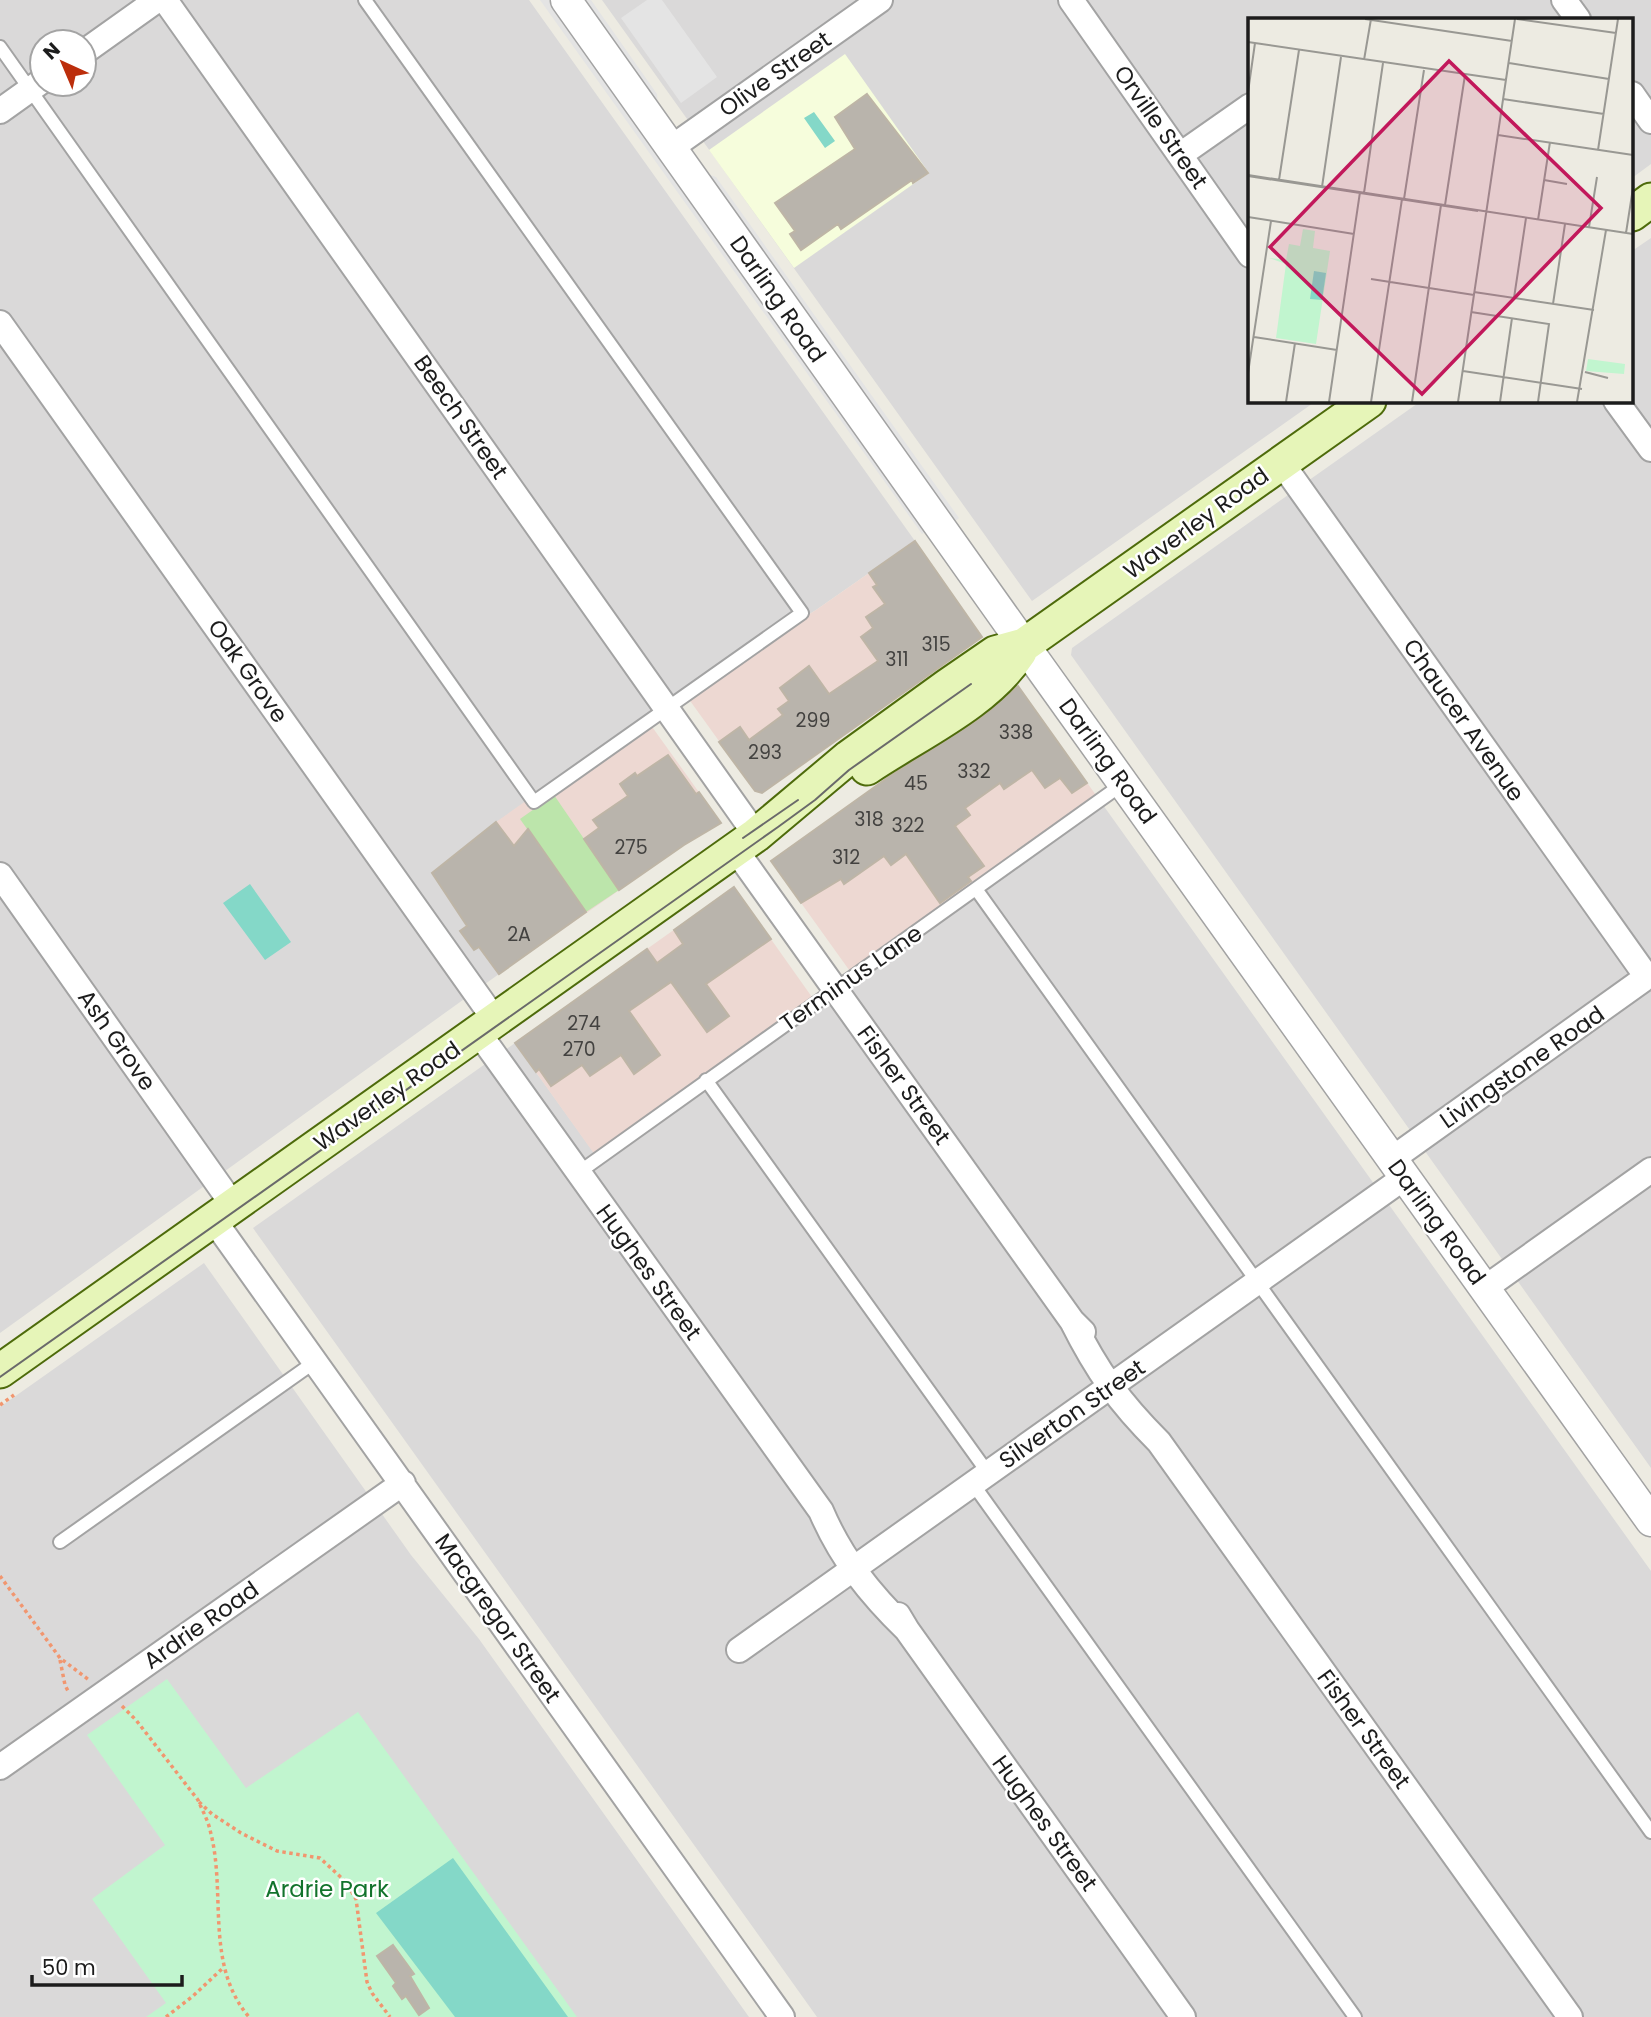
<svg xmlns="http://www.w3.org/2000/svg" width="1651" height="2017" viewBox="0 0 1651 2017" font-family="Poppins,sans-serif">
  <rect width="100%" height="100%" fill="#edebe2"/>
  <path fill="#dad9d9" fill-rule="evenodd" d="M0,0H529L915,541L816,610L645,717L497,822L549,897L479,946L499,974L0,1333ZM42,42H84V84H42Z
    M602,0H1651V164L1632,178V19H1250V401H1316L1032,601Z
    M1651,238V1468L1071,655L1072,648L1421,401H1632V251Z
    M1103,805L1651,1571V2017H817L253,1228L515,1043L600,1161Z
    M204,1263L411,1555L479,1639L749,2017H0V1407Z"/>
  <path fill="#edd8d2" d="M915,541L982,637L762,793L755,791L683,691L816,610Z
    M1018,686L1103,805L857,981L771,861Z
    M645,717L721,823L684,845L499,974L479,947L519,854L496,822Z
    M734,887L819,1007L600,1162L515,1043Z"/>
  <path fill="#f6fddc" d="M845,54L929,173L794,268L709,150Z"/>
  <path fill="#bce5ab" d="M554,795L619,890L586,912L520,819Z"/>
  <path fill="#c1f5cf" d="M167,1679L246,1788L358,1712L577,2017H146L166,2003L92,1899L165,1845L87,1735Z"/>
  <path fill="#84d8c8" d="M814,112L835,141L825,148L804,118Z
    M250,884L291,942L265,960L223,903Z
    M453,1858L568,2017H455L376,1913Z"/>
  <path fill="#e4e4e4" d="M540,0H549L927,530L922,534Z
    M581,0H591L657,94L658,107Z
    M647,0H662L717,77L681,103L621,18Z
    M705,173L716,177L959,518L954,522Z"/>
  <path fill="#b9b4ac" stroke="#beb5a6" stroke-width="2" d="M867,94L928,173L913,183L912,180L841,229L838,224L801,250L790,234L795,231L775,203L855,149L835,117Z
    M915,541L982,637L762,793L755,791L719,742L740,727L749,740L783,715L778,709L789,701L780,688L809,666L829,694L878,661L861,637L873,628L866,617L885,604L873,587L877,585L869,573Z
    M1018,686L1087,783L1072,793L1060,778L1045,788L1032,770L1004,789L1000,783L965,808L970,815L955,826L984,866L968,877L971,881L940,903L906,854L891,865L884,856L844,884L841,879L801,903L771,861L890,776L981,718Z
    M668,755L696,794L699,792L721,823L684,845L619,890L584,839L599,828L593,820L628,796L620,784L635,773L637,776Z
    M496,822L514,846L528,829L586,912L499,974L479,947L474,950L460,931L467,926L432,873Z
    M734,887L771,939L706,984L729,1016L707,1032L671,982L629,1011L660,1055L634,1074L621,1055L590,1076L582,1065L551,1086L539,1069L536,1072L515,1043L647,949L657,963L683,944L674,930Z
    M393,1945L414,1974L410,1976L429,2008L419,2015L406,1996L402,1999L393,1986L396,1983L377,1956Z"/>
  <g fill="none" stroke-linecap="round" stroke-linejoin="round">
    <defs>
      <path id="service" d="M0,47L534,802L802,613L365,0
        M976,889L1651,1832
        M706,1080L988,1473
        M578,1173L1124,783
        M973,1484L1355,2017
        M60,1542L316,1361"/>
      <path id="minor" d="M165,0L756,835
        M1071,0L1250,255
        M1564,0L1578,19
        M84,52L157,0
        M1632,94L1651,121
        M0,111L42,81
        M671,148L880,0
        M1180,155L1250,106
        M0,323L495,1020
        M1616,401L1651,449
        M1281,462L1647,977
        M735,849L1072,1321L1083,1332
        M0,875L233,1205
        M478,1032L821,1511C841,1558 870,1594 907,1630
        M1392,1159L1651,974
        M213,1219L782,2017
        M1485,1288L1651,1170
        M1072,1321C1097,1371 1119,1402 1159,1442L1570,2017
        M898,1615L907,1630L1183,2017
        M739,1650L1405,1177
        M0,1767L403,1483"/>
      <path id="tertiary" d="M566,0L1024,645L1651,1521"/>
      <path id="secondary" d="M1632,214L1651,200
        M867,768C917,734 986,704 1020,652
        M0,1371L756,835L849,757L947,686L995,653L1024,645L1369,401"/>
    </defs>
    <use href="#service" stroke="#a3a3a3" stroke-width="16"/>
    <use href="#minor" stroke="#a3a3a3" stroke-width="28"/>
    <use href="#tertiary" stroke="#a3a3a3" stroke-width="33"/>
    <use href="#secondary" stroke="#4e6b0b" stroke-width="37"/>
    <path stroke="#f1966f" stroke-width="3.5" stroke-dasharray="3.5 3.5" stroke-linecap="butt" d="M0,1405L14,1395
      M0,1576L60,1658L89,1680
      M60,1660L65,1685L69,1693
      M122,1706L136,1720L198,1800C202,1810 208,1820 210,1830C227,1892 204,1964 249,2017
      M199,1802L212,1814L241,1833L277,1851L320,1858L346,1882L356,1899L367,1982L372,1993L390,2017
      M166,2017L193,1996L224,1967"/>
    <use href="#service" stroke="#fff" stroke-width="12"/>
    <use href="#minor" stroke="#fff" stroke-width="24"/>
    <use href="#tertiary" stroke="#fff" stroke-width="30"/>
    <use href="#secondary" stroke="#e6f5b8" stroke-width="33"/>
    <path stroke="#6a6a6a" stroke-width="2" d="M743,838L798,800
      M0,1377L778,827L815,800L849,770L971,684"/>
  </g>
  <g text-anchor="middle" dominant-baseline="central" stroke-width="5" stroke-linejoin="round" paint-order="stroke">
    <g font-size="19" fill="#434240">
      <text x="936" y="644">315</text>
      <text x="897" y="659">311</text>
      <text x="813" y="720">299</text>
      <text x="1016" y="732">338</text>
      <text x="765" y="752">293</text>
      <text x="974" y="771">332</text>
      <text x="916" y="783">45</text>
      <text x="869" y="819">318</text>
      <text x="908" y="825">322</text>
      <text x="631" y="847">275</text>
      <text x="846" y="857">312</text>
      <text x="519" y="934">2A</text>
      <text x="584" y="1023">274</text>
      <text x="579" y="1049">270</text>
    </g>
    <g font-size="23" fill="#1c1c1c" stroke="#fff">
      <text transform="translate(775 74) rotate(-35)">Olive Street</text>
      <text transform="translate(1161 127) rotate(55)">Orville Street</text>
      <text transform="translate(778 299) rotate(55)">Darling Road</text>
      <text transform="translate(461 417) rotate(55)">Beech Street</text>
      <text transform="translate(1196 523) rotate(-36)">Waverley Road</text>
      <text transform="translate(248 671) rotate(55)">Oak Grove</text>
      <text transform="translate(1464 720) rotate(55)">Chaucer Avenue</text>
      <text transform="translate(1108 761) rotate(54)">Darling Road</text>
      <text transform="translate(851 978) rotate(-35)">Terminus Lane</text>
      <text transform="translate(117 1040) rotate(55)">Ash Grove</text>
      <text transform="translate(1522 1067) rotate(-35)">Livingstone Road</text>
      <text transform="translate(904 1085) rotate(54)">Fisher Street</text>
      <text transform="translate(387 1096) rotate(-35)">Waverley Road</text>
      <text transform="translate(1437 1222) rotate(54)">Darling Road</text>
      <text transform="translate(649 1272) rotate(54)">Hughes Street</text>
      <text transform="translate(1072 1414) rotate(-35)">Silverton Street</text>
      <text transform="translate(498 1618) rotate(55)">Macgregor Street</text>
      <text transform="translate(201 1625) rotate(-35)">Ardrie Road</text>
      <text transform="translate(1364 1729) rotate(54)">Fisher Street</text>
      <text transform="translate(1045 1823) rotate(54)">Hughes Street</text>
    </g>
    <g font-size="23" fill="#12732c" stroke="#fff">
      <text x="327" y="1889">Ardrie Park</text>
    </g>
  </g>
  <g transform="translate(1248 18)">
    <rect width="385" height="385" fill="#edebe2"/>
    <path d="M55,211L67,213L65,230L82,233L68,326L28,320L38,246L21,240L38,242L41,226L52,228ZM340,341L377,346L376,356L338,353Z" fill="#c1f5cf"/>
    <path d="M66,253L78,255L74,282L62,281Z" fill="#84d8c8"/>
    <path fill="none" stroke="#999893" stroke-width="2" d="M117,1L264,23M269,1L368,15M0,24L258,62M116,42L123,1M261,45L361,61M0,74L7,25M255,81L356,96M250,117L385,137M350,132L370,1M0,157L385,216M0,158L230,193M31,162L51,32M296,162L319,166M74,169L93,39M116,175L135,45M156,181L176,52M197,187L217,57M0,199L106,216M290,202L302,124M341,209L349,159M378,215L385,170M123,261L226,277M226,274L346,292M266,280L278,200M305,286L317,206M223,294L301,306L290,384M6,319L89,332M215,353L334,371M337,354L360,360M0,355L23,203M38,384L47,325M81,384L112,174M123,384L154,181M164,384L193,187M210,384L267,1M252,384L264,300M329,384L358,212"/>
    <path fill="#c2185b" fill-opacity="0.15" stroke="#c2185b" stroke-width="3.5" d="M201,43L353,190L174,376L22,229Z"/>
    <rect width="385" height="385" fill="none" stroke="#1c1c1c" stroke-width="3.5"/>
  </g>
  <g transform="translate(63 63) rotate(316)"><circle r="33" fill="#ffffff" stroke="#a4a4a4" stroke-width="2"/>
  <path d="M0-5L12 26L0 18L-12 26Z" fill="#bc2e0c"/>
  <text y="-10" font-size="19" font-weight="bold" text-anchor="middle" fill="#1c1c1c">N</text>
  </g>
  <path d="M32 1975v10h150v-10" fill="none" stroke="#1c1c1c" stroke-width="3.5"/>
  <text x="42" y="1975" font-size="21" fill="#1c1c1c" stroke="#ffffff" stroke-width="5" paint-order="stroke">50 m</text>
</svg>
